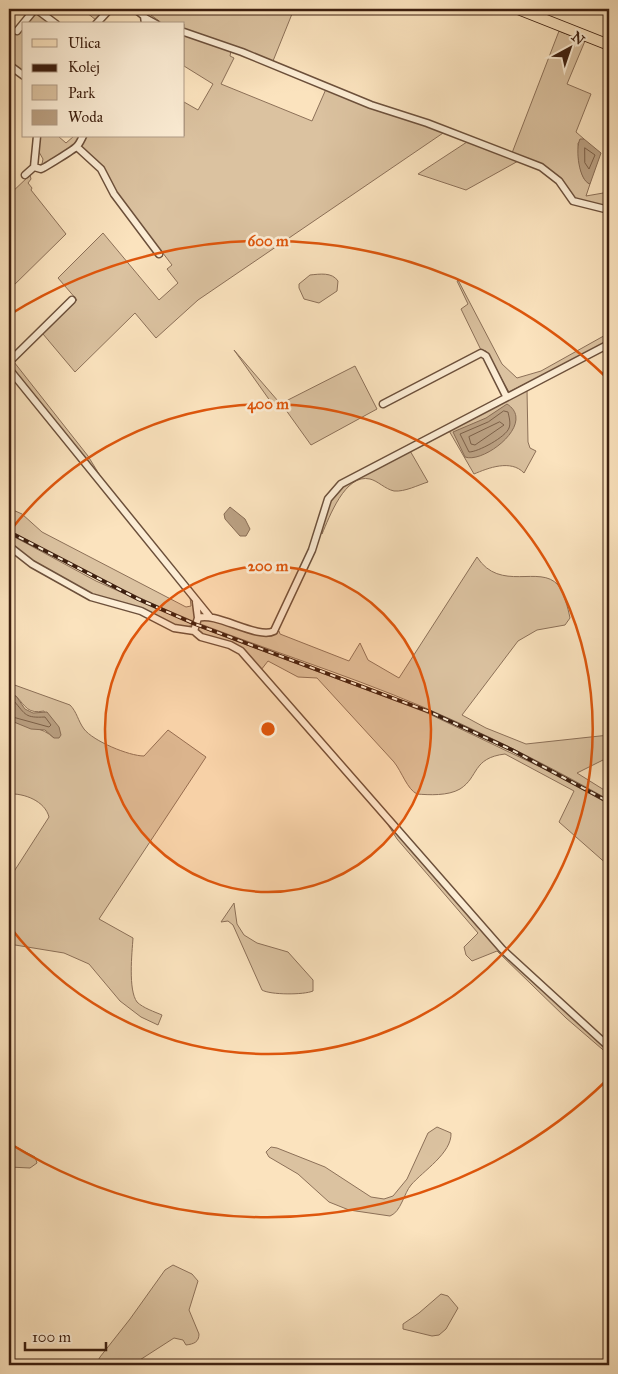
<svg xmlns="http://www.w3.org/2000/svg" width="618" height="1374" viewBox="0 0 618 1374" font-family="'IM FELL Great Primer',serif">
  <rect width="100%" height="100%" fill="#fbe3be"/>
  <filter id="stains"><feTurbulence type="fractalNoise" baseFrequency=".004" numOctaves="4"/><feColorMatrix values="0 0 0 0 .2 0 0 0 0 .09 0 0 0 0 .02 0 0 0 .5 -.17"/></filter>
  <radialGradient id="worn" r=".72"><stop offset=".6" stop-color="#630" stop-opacity="0"/><stop offset="1" stop-color="#630" stop-opacity=".3"/></radialGradient>
  <path fill="#dbc2a0" stroke="#8c7058" d="M31,9L52,24H24V73L9,62V33L21,23Z
    M82,9H106L96,20Z
    M143,9H294L273,61L184,29V24H163Z
    M559,31L585,41L567,84L591,94L576,132L584,139L578,143C579,155 578,178 590,184L586,196L609,192V209L575,200L562,182L512,153Z
    M184,34L231,51L230,56L234,58L221,84L312,121L326,89L446,131L198,300L156,338L135,313L75,372L43,334L77,300L58,278L103,233L159,300L178,283L167,269L172,265L81,146L84,136H184V102L198,110L213,84L184,66Z
    M40,136H58L66,143L74,136H81L74,146L41,167L38,165L42,164L43,159L39,152Z
    M470,140L520,160L466,190L418,174Z
    M30,175L31,179L28,183L32,188L31,190L66,234L9,290V195Z
    M310,275C320,274 332,272 338,281L337,291L319,303L304,299L299,288V284Z
    M458,280L502,364L517,378L541,371L609,333V341L509,392L486,351L481,350L461,309L468,304L457,281Z
    M234,350L278,401L282,403L355,366L377,409L311,445L283,406L276,408L273,405Z
    M14,362L88,456L107,487L11,368Z
    M527,390L528,442L530,448L536,451L524,473C511,459 488,468 474,474L448,429Z
    M409,449L428,482C418,485 405,492 394,491C385,489 378,481 370,479C345,473 329,518 322,534C321,484 373,469 409,449Z
    M13,510L22,514L42,532L186,607L191,606L190,597L193,601L196,617L193,621C129,595 69,563 9,530V512Z
    M9,534L96,581L192,624L186,629L96,597L35,564L9,544Z
    M477,557C500,593 540,564 558,585C564,593 568,608 570,618L565,625L537,630L518,641L462,715L486,728L526,744L609,735V757L577,773L609,793V800C560,772 509,746 457,722C373,683 284,656 198,623L202,619C221,618 248,634 269,636L279,631L280,634L349,661L360,643L368,660L399,678Z
    M197,626L425,712L553,773L605,802L609,804V866L559,822L574,791L505,754C472,758 479,777 460,789C448,796 429,795 417,794C407,789 402,772 394,762L317,678L298,677L268,661L261,670C253,661 245,649 235,644C223,638 208,639 197,631Z
    M9,683L70,705C77,712 78,721 84,729C93,741 129,756 144,756L168,730L206,757L99,919L133,938C132,953 128,990 137,1002C143,1008 155,1012 162,1015L158,1025L141,1017L120,1001L89,964L64,953L9,944V876L13,873L49,817C45,801 24,793 9,794V720C24,726 43,727 54,738L44,711C28,714 26,707 16,696L9,695Z
    M383,817L490,939L609,1049V1055L566,1018L497,951L472,961L466,955L464,947L478,933L397,839Z
    M234,903L237,924L244,935L257,943L288,952L313,980V991C304,995 270,995 262,990L233,925L228,921L221,922Z
    M437,1127L451,1133C452,1153 423,1171 411,1185C404,1193 401,1212 390,1216L349,1210L329,1202L298,1174L269,1157L266,1152L271,1147L277,1148L325,1167L371,1197L384,1199L393,1196L407,1179L428,1133Z
    M9,1143L35,1157L37,1163L30,1168L9,1167Z
    M173,1265L192,1274L198,1281L189,1310L199,1334C199,1342 194,1344 186,1345L183,1340L174,1338L132,1365H98L96,1364L100,1357L130,1319L165,1270Z
    M441,1294L448,1296L458,1308L446,1329L439,1335L432,1336L403,1329V1324L419,1313Z"/>
  <path fill="#baa082" stroke="#886c54" d="M580,139H584L601,153L590,184C579,181 575,149 580,139Z
    M507,404C537,423 484,464 465,457L453,432L486,418Z
    M230,507L245,519L250,529L246,536H240L225,519L224,514Z
    M9,695L16,696L25,709L33,713L47,712L59,727L61,735L59,738H54L45,730L31,729L9,720Z"/>
  <g fill="none" stroke-linecap="round" stroke-linejoin="round">
    <path stroke="#7c6048" stroke-width="1" d="M585,148L595,155L589,169L585,163Z
      M504,411L508,412C509,417 511,423 509,428C506,437 478,452 469,452L460,434L488,422Z
      M500,422L504,425L475,445L471,444L469,437Z
      M9,700L14,701C26,715 25,718 45,717L51,725L49,727L9,716"/>
    <defs>
      <path id="minor" d="M36,9L56,24
        M135,9L144,16L145,24
        M145,18L156,24
        M96,24L110,9
        M17,31L35,9
        M184,32L242,52L371,105L427,123L541,167L559,181L573,201L609,210
        M9,65L24,76
        M77,147L101,169L114,194L159,254
        M34,167L41,169C44,168 73,150 76,147C79,145 81,140 83,136
        M25,175L34,167L37,136
        M9,362L72,300
        M9,369L210,617
        M383,404L481,353L486,356L506,396
        M9,546L32,564L91,597L141,611L174,628L194,631L201,637L230,645L241,651L502,949L609,1047
        M198,618C215,611 258,640 274,631L312,550L328,499L341,484L609,344
        M194,631L198,618L196,602"/>
      <path id="primary" d="M518,9L609,45"/>
    </defs>
    <use href="#minor" stroke="#6c503b" stroke-width="9"/>
    <use href="#primary" stroke="#3d1f0f" stroke-width="12"/>
    <use href="#minor" stroke="#fcedd5" stroke-width="6"/>
    <use href="#primary" stroke="#fbe3be" stroke-width="10"/>
    <defs>
      <path id="rail" d="M9,532L138,599L195,624L430,712L512,750L609,802"/>
    </defs>
    <use href="#rail" stroke="#3d1f0f" stroke-width="4"/>
    <use href="#rail" stroke="#fcedd5" stroke-width="2" stroke-dasharray="5.5" stroke-linecap="butt"/>
  </g>
  <circle cx="268" cy="729" r="163" fill="#df560c" fill-opacity=".12"/>
  <g fill="none" stroke="#df560c" stroke-width="2.5">
    <circle cx="268" cy="729" r="163"/>
    <path d="M10 531A325 325 0 1 1 10 927"/>
    <path d="M607 1080A488 488 0 0 1 9 1143M9 315A488 488 0 0 1 607 378"/>
  </g>
  <circle cx="268" cy="729" r="8" fill="#df560c" stroke="#fcedd5" stroke-width="2.5"/>
  <g font-size="15" text-anchor="middle" font-weight="bold" fill="#df560c" stroke="#fcedd5" stroke-width="5" stroke-linejoin="round" paint-order="stroke">
    <text x="268" y="246">600 m</text>
    <text x="268" y="409">400 m</text>
    <text x="268" y="571">200 m</text>
  </g>
  <rect width="618" height="1374" fill="none" stroke="#fbe3be" stroke-width="30"/>
  <rect x="10" y="10" width="598" height="1354" fill="none" stroke="#3d1f0f" stroke-width="2.5"/>
  <rect x="15" y="15" width="588" height="1344" fill="none" stroke="#3d1f0f"/>
  <rect x="22" y="22" width="162" height="115" fill="#fcedd5" stroke="#b09b86"/>
  <rect x="32" y="39" width="25" height="8" fill="#fbe3be" stroke="#b09b86"/>
  <text x="68" y="48" font-size="15" fill="#3d1f0f">Ulica</text>
  <rect x="32" y="64" width="25" height="8" fill="#3d1f0f" stroke="#b09b86"/>
  <text x="68" y="72" font-size="15" fill="#3d1f0f">Kolej</text>
  <rect x="32" y="85" width="25" height="15" fill="#dbc2a0" stroke="#b09b86"/>
  <text x="68" y="98" font-size="15" fill="#3d1f0f">Park</text>
  <rect x="32" y="110" width="25" height="15" fill="#baa082" stroke="#b09b86"/>
  <text x="68" y="122" font-size="15" fill="#3d1f0f">Woda</text>
  <g transform="translate(570 48) rotate(40)" stroke="#fcedd5" stroke-width="4" paint-order="stroke">
  <path d="M0-4L9 19L0 12L-9 19Z" fill="#3d1f0f"/>
  <text y="-8" font-size="14" font-weight="bold" text-anchor="middle" fill="#3d1f0f">N</text>
  </g>
  <path d="M25 1342v8h81v-8" fill="none" stroke="#3d1f0f" stroke-width="2.5"/>
  <text x="32" y="1342" font-size="15" fill="#3d1f0f" stroke="#fcedd5" stroke-width="4" paint-order="stroke">100 m</text>
  <rect width="100%" height="100%" filter="url(#stains)"/>
  <rect width="100%" height="100%" fill="url(#worn)"/>
</svg>
